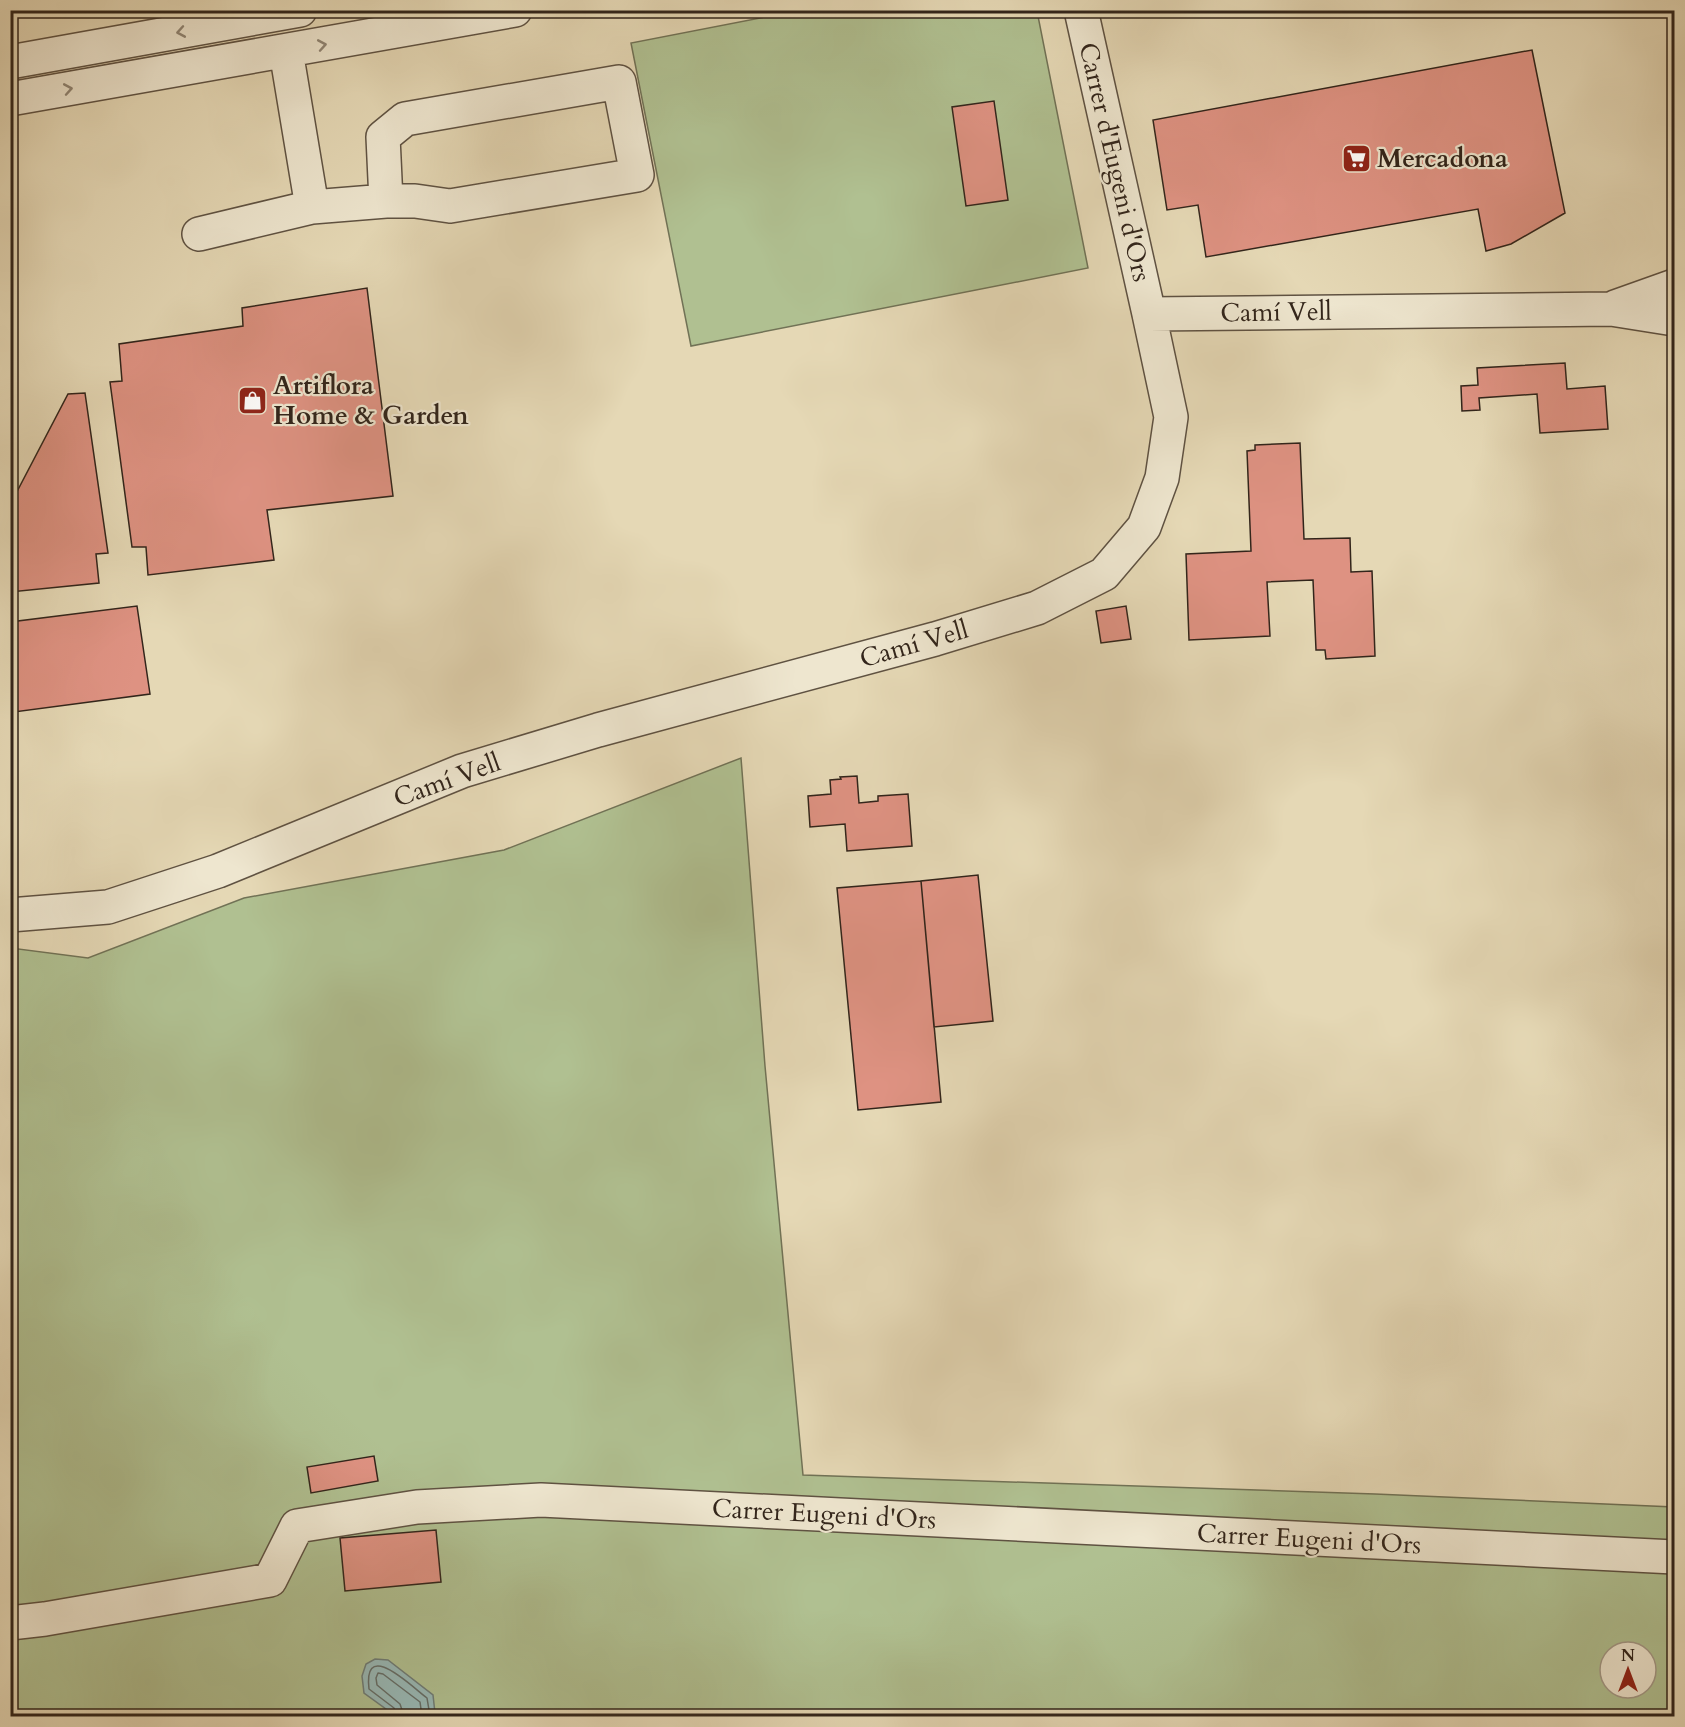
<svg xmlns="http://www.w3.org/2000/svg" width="1685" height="1727" viewBox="0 0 1685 1727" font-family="Cardo,serif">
  <rect width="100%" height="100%" fill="#e5d8b5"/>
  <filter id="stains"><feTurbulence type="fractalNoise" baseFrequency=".00333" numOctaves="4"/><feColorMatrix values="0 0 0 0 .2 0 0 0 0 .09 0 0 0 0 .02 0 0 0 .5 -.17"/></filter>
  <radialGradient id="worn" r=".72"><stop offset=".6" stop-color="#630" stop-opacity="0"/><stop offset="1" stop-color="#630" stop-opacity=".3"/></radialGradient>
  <path fill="#b0c091" stroke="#717256" stroke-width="1.5" fill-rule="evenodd" d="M796,11H1037L1088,268L691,346L631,43Z
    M741,758L765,1066L803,1475L1375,1494L1674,1507V1716H11V948L88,958L244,898L504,850ZM1610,1652H1646V1688H1610Z"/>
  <path fill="#98b8b5" stroke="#6f7d77" stroke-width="1.5" d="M375,1659L388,1660L433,1695L435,1713L440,1716H391L390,1712L364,1693L362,1676L366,1664Z"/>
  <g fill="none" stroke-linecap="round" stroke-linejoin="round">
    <path stroke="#656e68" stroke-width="1.5" d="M396,1716L394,1708L369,1689C363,1638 411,1686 427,1698L430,1716
      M404,1716L400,1704L377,1685L376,1678L378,1673L383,1674L420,1702L422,1716"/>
  </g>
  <path fill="#de9282" stroke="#32251b" stroke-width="1.5" d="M1532,50L1565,213L1511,244L1486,251L1478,209L1206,257L1198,205L1167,210L1153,120Z
    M994,101L1008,200L966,206L952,107Z
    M367,288L393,496L267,510L274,560L148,575L146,547H132L110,382L122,381L119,344L243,326L242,308Z
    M1565,363L1567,389L1605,386L1608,429L1540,433L1537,394L1479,398L1480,410L1462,411L1461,386L1478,385L1477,368Z
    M85,393L108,553L96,554L99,583L10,592V505L68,394Z
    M1300,443L1304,539L1350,538L1351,572L1372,571L1375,656L1326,659L1325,650H1316L1313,580L1267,582L1270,636L1189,640L1186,554L1251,551L1247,451L1255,450V445Z
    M137,606L150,694L14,712L10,686V622Z
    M1126,606L1131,639L1101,643L1096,611Z
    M857,776L859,803L878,801V796L908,794L912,846L847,851L845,824L810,827L808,796L831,794L830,780L841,779L840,777Z
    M978,875L993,1021L934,1027L921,881Z
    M921,881L941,1102L858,1110L837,888Z
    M374,1456L378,1481L311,1493L307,1467Z
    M436,1530L441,1582L345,1591L340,1538Z"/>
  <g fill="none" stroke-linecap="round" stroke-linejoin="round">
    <defs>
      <path id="minor" d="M1081,10L1149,314
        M286,51L312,207L386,201H415L450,206L637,175L619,82L405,119L383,137L386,201
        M10,62L300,10
        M10,99L515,10
        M199,234L312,207
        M1615,307L1674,286
        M10,915L108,907L218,871L462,771L598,730L935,639L1037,608L1104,574L1144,527L1162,478L1171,417L1149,314L1611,309L1674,319
        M10,1623L45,1619L270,1580L297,1526L417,1507L541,1500L1674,1557"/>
    </defs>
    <use href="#minor" stroke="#5f5242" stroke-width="36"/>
    <use href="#minor" stroke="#eee6cf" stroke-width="33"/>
  </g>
  <defs><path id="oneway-chevron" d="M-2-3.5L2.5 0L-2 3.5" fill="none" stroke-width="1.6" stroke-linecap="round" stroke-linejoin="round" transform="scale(1.5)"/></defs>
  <g stroke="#908675">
    <use href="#oneway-chevron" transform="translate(181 32) rotate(170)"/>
    <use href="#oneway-chevron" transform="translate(322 45) rotate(-10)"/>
    <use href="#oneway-chevron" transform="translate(68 89) rotate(-10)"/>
  </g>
  <defs>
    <symbol id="supermarket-square" viewBox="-11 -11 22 22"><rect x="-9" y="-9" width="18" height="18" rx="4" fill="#8f2418" stroke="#eee6cf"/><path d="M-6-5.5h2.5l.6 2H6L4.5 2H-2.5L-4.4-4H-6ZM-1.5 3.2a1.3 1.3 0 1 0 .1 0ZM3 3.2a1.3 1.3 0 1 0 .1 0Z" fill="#fff"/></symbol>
    <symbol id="shop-square" viewBox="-11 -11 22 22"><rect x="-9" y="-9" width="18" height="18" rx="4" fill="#8f2418" stroke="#eee6cf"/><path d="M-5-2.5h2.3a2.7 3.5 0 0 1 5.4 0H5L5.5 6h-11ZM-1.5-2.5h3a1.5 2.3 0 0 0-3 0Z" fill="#fff"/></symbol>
  </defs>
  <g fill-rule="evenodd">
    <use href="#supermarket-square" x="1340" y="142" width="33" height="33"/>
    <use href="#shop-square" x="236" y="384" width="33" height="33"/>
  </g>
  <g text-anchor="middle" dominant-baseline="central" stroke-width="4.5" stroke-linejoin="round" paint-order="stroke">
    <g font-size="26" font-weight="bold" fill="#32251b" stroke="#eee6cf" text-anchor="start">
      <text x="1377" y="158">Mercadona</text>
      <text x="273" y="385">Artiflora<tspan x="273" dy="30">Home &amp; Garden</tspan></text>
    </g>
    <g font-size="26" fill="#32251b" stroke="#eee6cf">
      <text transform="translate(1115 162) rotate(77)">Carrer d'Eugeni d'Ors</text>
      <text transform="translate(1276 312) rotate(-1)">Camí Vell</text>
      <text transform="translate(914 644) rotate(-16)">Camí Vell</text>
      <text transform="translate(447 780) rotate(-20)">Camí Vell</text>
      <text transform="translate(824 1514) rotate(3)">Carrer Eugeni d'Ors</text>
      <text transform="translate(1309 1539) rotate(3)">Carrer Eugeni d'Ors</text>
    </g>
  </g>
  <rect width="1685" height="1727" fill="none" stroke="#e5d8b5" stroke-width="36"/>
  <rect x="12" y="12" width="1661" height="1703" fill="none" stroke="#32251b" stroke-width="3"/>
  <rect x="18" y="18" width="1649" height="1691" fill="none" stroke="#32251b" stroke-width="1.5"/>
  <g transform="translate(1628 1670)"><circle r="28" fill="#eee6cf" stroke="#a39987" stroke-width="1.5"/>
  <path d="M0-4.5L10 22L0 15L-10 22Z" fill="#8f2418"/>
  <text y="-9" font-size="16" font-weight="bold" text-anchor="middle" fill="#32251b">N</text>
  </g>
  <rect width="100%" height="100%" filter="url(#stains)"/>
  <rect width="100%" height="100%" fill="url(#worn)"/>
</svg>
